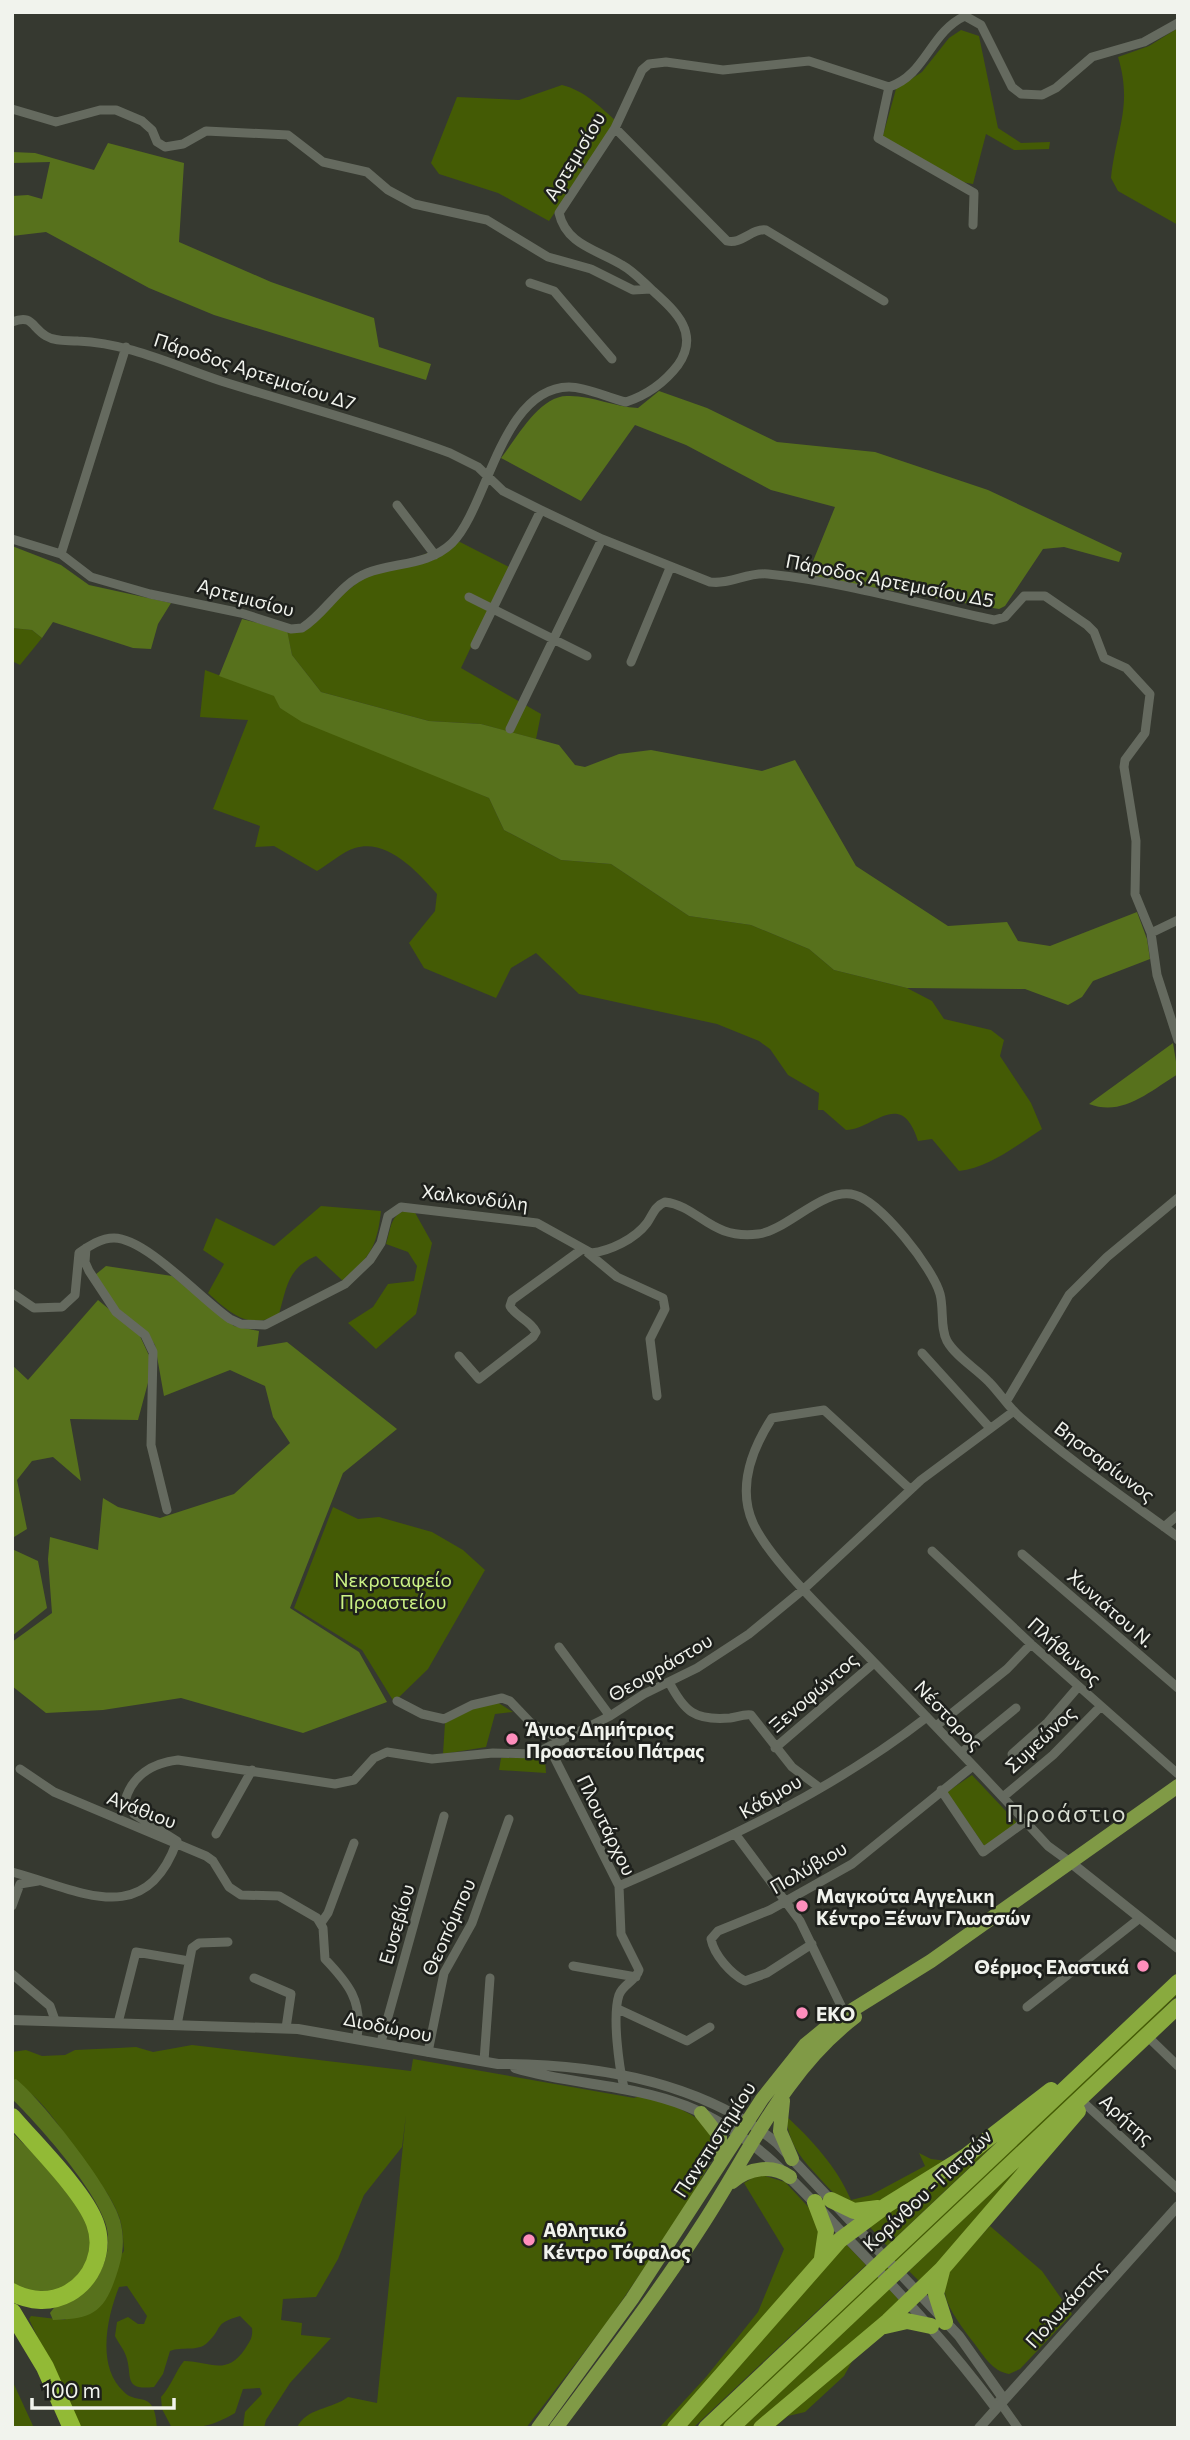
<svg xmlns="http://www.w3.org/2000/svg" width="1190" height="2440" viewBox="0 0 1190 2440" font-family="Commissioner,sans-serif">
  <rect width="100%" height="100%" fill="#363930"/>
  <path fill="#445b05" d="M1178,28V225L1118,191L1111,178C1116,130 1133,106 1118,57L1149,46Z
    M961,30L979,36L998,128L1021,143L1050,142L1049,149L1014,150L986,134L973,184L962,182L882,139L896,89L922,72L949,38Z
    M562,85C585,91 598,105 616,121L549,221L498,193L439,174L431,163L457,97L519,100Z
    M458,541L509,567L461,668L541,714L536,739L481,724L429,721L321,692L292,655L287,631L296,632L362,579Z
    M12,628L32,630L42,638L20,665L12,661Z
    M205,670L275,696L280,708L489,798L504,830L561,860L611,864L689,916L751,925L809,949L834,970L907,988L932,1001L944,1019L991,1030L1004,1040L1000,1056L1031,1103L1042,1129C1017,1145 989,1168 959,1171L932,1139L918,1141C901,1087 873,1130 846,1130L823,1110H818L819,1093L788,1075L770,1049L759,1041L717,1024L579,994L536,953L511,968L496,998L424,968L409,943L435,911L437,894C418,872 387,838 355,848C342,852 329,864 317,871L274,846L255,847L260,826L213,809L248,720L200,717Z
    M321,1206L381,1211C377,1247 370,1257 343,1281L316,1256C288,1268 287,1286 279,1314C249,1331 230,1313 208,1293L224,1264L203,1250L216,1218L274,1246Z
    M413,1209L432,1243L416,1314L376,1349L348,1323L373,1307L388,1284L414,1281L417,1266L408,1252L386,1244C392,1225 390,1212 413,1209Z
    M333,1507L358,1519L379,1517L432,1532L463,1550L485,1570L428,1669L394,1702L362,1650L294,1608Z
    M497,1702L513,1712L495,1714L486,1747L443,1754L445,1723L474,1708Z
    M501,1758H545L546,1773L499,1770Z
    M972,1775L1018,1824L985,1847L947,1792Z
    M1178,1990V1994L1127,2045L722,2428H715Z
    M192,2045L411,2071L413,2059L634,2098C652,2091 699,2117 713,2130L714,2156L685,2208L608,2321L526,2428H297C305,2408 333,2409 348,2397L377,2403L406,2115L402,2147L364,2195L338,2259L316,2297L283,2299L281,2320L302,2323L301,2335L331,2338L290,2383L266,2420L264,2428H243L245,2412L262,2394L260,2388L243,2389L235,2413C211,2427 199,2428 172,2428L162,2409L161,2397C172,2385 176,2370 184,2361C209,2361 226,2377 245,2349C250,2341 253,2338 252,2328L240,2316C212,2324 224,2328 207,2343C198,2352 182,2346 170,2351L163,2374L154,2387C122,2391 133,2375 126,2356C124,2349 118,2343 115,2336L117,2322L128,2317L138,2324H144L147,2316L127,2286L119,2287C107,2317 96,2367 124,2392C138,2406 155,2388 157,2428H80L29,2319L31,2316L65,2320L124,2251C123,2239 123,2225 118,2214C110,2194 98,2181 86,2164C63,2134 46,2099 12,2080V2052L26,2050L42,2056L65,2055L75,2050L118,2048L136,2047L153,2052Z
    M786,2116C812,2140 837,2167 851,2200L871,2195L925,2166L919,2153L931,2159L947,2161C925,2174 881,2210 856,2205C838,2201 826,2185 814,2172C798,2155 788,2140 786,2116Z
    M1005,2134L887,2246L868,2225Z
    M1033,2153L921,2283L909,2271Z
    M759,2174L785,2182L813,2212L820,2236L814,2259L667,2428H659L706,2377L758,2312L784,2249L744,2183Z
    M990,2226L1042,2271L1072,2314L1020,2369L1009,2374C992,2371 984,2356 974,2343C925,2280 942,2279 990,2226Z
    M844,2242L866,2265L693,2428H683Z
    M889,2289L902,2303L752,2428H742Z
    M855,2356L844,2376L805,2412L788,2416L774,2428H768Z
    M12,2380L34,2428H12Z"/>
  <path fill="#57711c" d="M108,143L184,163L179,242L271,282L374,318L379,347L431,364L426,380L214,315L149,288L46,232L12,236V196L28,195L42,199L50,162L12,163V152L35,153L94,170Z
    M659,391L707,408L777,442L875,452L988,490L1122,553L1119,562L1064,547L1043,549L1005,606L999,609L807,576L835,507L771,490L686,445L635,425L581,501L501,458C517,438 539,396 567,396C591,395 614,407 638,408Z
    M12,546L61,565L89,585L171,603L158,624L151,649L133,648L53,622L42,638L32,630L12,628Z
    M242,619L287,630L292,655L321,692L429,721L481,724L559,745L575,765L585,767L619,754L651,750L762,771L795,760L856,866L948,926L1007,922L1018,941L1050,946L1137,912L1147,939L1150,959L1093,981L1082,997L1068,1005L1025,989L907,988L834,970L809,949L751,925L689,916L611,864L561,860L504,830L489,798L302,722L280,708L274,696L219,676Z
    M1173,1043L1178,1074C1150,1091 1123,1117 1089,1104Z
    M106,1266L172,1276L234,1326L259,1331L257,1347L287,1342L397,1429L343,1473L290,1608L359,1652L387,1702L303,1733L181,1698L103,1710L46,1713L12,1686V1642L52,1613L48,1559L50,1537L98,1550L103,1498L118,1507L160,1518L234,1494L290,1443L273,1417L265,1386L230,1370L164,1396L155,1345L147,1333L117,1309L95,1275Z
    M98,1300L139,1334L153,1364L138,1420L70,1419L81,1481L53,1457L32,1461L17,1480L27,1529L14,1537L12,1365L28,1380Z
    M12,1549L38,1561L47,1608L12,1636Z
    M16,2079C42,2100 112,2189 120,2220C126,2243 122,2260 114,2282C102,2316 86,2319 53,2320L50,2313C61,2296 88,2293 99,2274C108,2259 111,2239 105,2222C94,2188 39,2125 12,2099V2080Z
    M12,2132C38,2160 108,2219 90,2261C87,2267 80,2273 76,2278C58,2299 36,2293 12,2285Z"/>
  <g fill="none" stroke-linecap="round" stroke-linejoin="round">
    <path stroke="#656a5f" stroke-width="9" d="M889,87L878,138L974,193L973,225
      M12,109L56,122L100,110H116L142,121L152,130L157,142L165,147L183,144L206,131L288,135L323,162L367,172L388,190L414,204L487,220L548,257L591,269L633,290L651,289
      M615,128L727,241C741,245 752,228 766,230L884,301
      M530,283L554,291L612,359
      M12,322C33,314 31,327 46,336C56,342 67,340 78,341C128,343 173,365 221,381C297,405 375,425 450,453L478,467L503,491L541,510L602,539L710,582C730,585 747,572 768,574C845,582 919,604 994,620L1005,617L1024,596H1045L1087,625L1094,632L1104,658L1126,668L1150,694L1145,733L1125,760L1124,767L1136,841L1135,894L1151,933L1157,975L1178,1040
      M397,505L435,555
      M12,539L61,554L91,577L150,594L241,613L291,629L302,628C326,613 339,584 367,573C395,562 428,566 452,543C488,507 501,388 569,387C587,387 608,398 626,402C647,395 665,382 678,365C701,332 674,310 651,289C642,281 633,271 622,265C598,250 566,245 559,213L615,128L642,70L649,64L666,62L723,70L809,61L889,87C926,75 930,32 965,16L981,25L1012,87L1021,94L1042,95L1056,88L1092,57L1144,42L1178,23
      M61,554L126,347
      M469,597L587,656
      M475,645L541,510
      M631,662L670,568
      M510,729L602,539
      M1151,933L1178,920
      M86,1248L85,1262L89,1271L116,1312L145,1335L153,1352L151,1445L167,1510
      M588,1253L617,1277L663,1298L665,1309L650,1339L657,1396
      M12,1293L34,1308L62,1307L75,1295L79,1253C89,1246 101,1238 114,1238C146,1238 202,1300 230,1319L241,1324L265,1325L345,1284L370,1260L381,1243L388,1216L401,1207L537,1223L591,1253C610,1251 635,1239 647,1223C653,1214 655,1206 665,1202C699,1206 710,1240 758,1234C787,1231 824,1186 855,1195C881,1202 933,1268 940,1294C944,1309 940,1328 947,1341C956,1357 977,1369 989,1382C1000,1393 1008,1407 1021,1418C1070,1461 1125,1498 1178,1537
      M922,1353L990,1428
      M459,1356L479,1379L533,1337L536,1332C530,1320 516,1317 510,1306L512,1300L581,1250
      M1006,1402L1069,1295L1107,1257L1178,1198
      M910,1489L824,1410L772,1418C752,1449 737,1487 753,1523C770,1561 834,1621 864,1652C926,1716 988,1780 1048,1846L1070,1862
      M1164,1527L1178,1515
      M932,1551L1031,1644L1178,1774
      M1022,1554L1178,1688
      M559,1647L610,1716
      M669,1682C684,1711 694,1721 730,1718C737,1717 744,1714 751,1715L792,1767L820,1788
      M397,1701L422,1714L444,1719L472,1705L502,1698L510,1701L530,1722L562,1741
      M936,1726L1007,1669L1031,1644
      M549,1747L619,1886L621,1934L639,1970C636,1981 623,1984 619,1995C612,2016 619,2066 624,2088
      M775,1748L874,1663
      M961,1753L1016,1708
      M1012,1754L1048,1722L1078,1687
      M20,1769L54,1792L206,1856L213,1861L229,1887L241,1895L279,1896L317,1918L323,1928L325,1959C348,1983 363,2001 357,2037
      M941,1790L983,1852L1026,1821
      M1003,1797L1053,1755L1101,1706
      M216,1834L252,1770
      M736,1835L800,1921L845,2014
      M12,1872C80,1890 145,1931 177,1841L134,1814L125,1801C132,1775 153,1763 178,1760L335,1784L354,1780L374,1758L387,1752L432,1759L493,1753L534,1754L610,1716L644,1694L697,1668L749,1634L805,1588L921,1480L1014,1411
      M619,1886C728,1839 833,1790 927,1717
      M12,1906L20,1884L38,1881
      M321,1923L328,1913L354,1843
      M812,1944L767,1973L745,1981C731,1974 714,1955 711,1939L718,1931L770,1910L852,1864L973,1766
      M573,1966L636,1977
      M12,1974L50,2006L55,2020
      M254,1978L291,1994L286,2028
      M1027,2007L1140,1918
      M618,2009L687,2041L710,2027
      M118,2023L136,1952L189,1961
      M177,2025L192,1948L199,1943L228,1942
      M1147,2036L1178,2066
      M381,2042L444,1816
      M428,2052L444,1973L472,1923L509,1819
      M484,2061L490,1978
      M1084,2103L1178,2189
      M999,2401L1018,2428"/>
    <path stroke="#656a5f" stroke-width="10" d="M1070,1862L1178,1948
      M12,2020L298,2029L498,2064C595,2064 700,2081 777,2143L959,2336L1003,2398
      M515,2068C571,2085 631,2084 686,2106C756,2134 801,2189 852,2243C903,2296 951,2348 995,2407
      M979,2428L1178,2206"/>
    <path stroke="#809a46" stroke-width="14" d="M783,2101L780,2131L792,2159
      M701,2113L720,2137L721,2162
      M732,2182C749,2168 772,2164 790,2177
      M538,2428L632,2299L762,2099L805,2045L833,2022L931,1961L1178,1786
      M556,2428C606,2361 657,2295 702,2225C749,2153 785,2070 855,2017"/>
    <path stroke="#89aa3e" stroke-width="16" d="M831,2200L854,2211L878,2208
      M815,2202L826,2231L822,2258
      M942,2271L936,2294L945,2322
      M885,2326L907,2321L931,2326
      M675,2428L840,2240L887,2205L966,2156L1051,2090
      M706,2428L1178,1982
      M731,2428L1178,2006
      M761,2428L888,2321L942,2269L1078,2111"/>
    <path stroke="#92ba36" stroke-width="18" d="M12,2117C35,2144 84,2192 95,2223C105,2250 93,2279 69,2293C51,2303 30,2302 12,2292
      M12,2312L45,2367L72,2428"/>
  </g>
  <g fill="#fe8ebc" stroke="#1e201c" stroke-width="2.5">
    <circle cx="512" cy="1739" r="7"/>
    <circle cx="802" cy="1906" r="7"/>
    <circle cx="1143" cy="1966" r="7"/>
    <circle cx="802" cy="2013" r="7"/>
    <circle cx="529" cy="2240" r="7"/>
  </g>
  <g text-anchor="middle" dominant-baseline="central" stroke-width="5" stroke-linejoin="round" paint-order="stroke">
    <g font-size="19" fill="#f1f3ed" stroke="#1e201c">
      <text transform="translate(574 156) rotate(-59)">Αρτεμισίου</text>
      <text transform="translate(255 371) rotate(18)">Πάροδος Αρτεμισίου Δ7</text>
      <text transform="translate(890 580) rotate(11)">Πάροδος Αρτεμισίου Δ5</text>
      <text transform="translate(246 597) rotate(15)">Αρτεμισίου</text>
      <text transform="translate(475 1197) rotate(7)">Χαλκονδύλη</text>
      <text transform="translate(1105 1461) rotate(37)">Βησσαρίωνος</text>
      <text transform="translate(1111 1608) rotate(41)">Χωνιάτου Ν.</text>
      <text transform="translate(1065 1651) rotate(42)">Πλήθωνος</text>
      <text transform="translate(660 1667) rotate(-30)">Θεοφράστου</text>
      <text transform="translate(813 1692) rotate(-41)">Ξενοφώντος</text>
      <text transform="translate(949 1715) rotate(46)">Νέστορος</text>
      <text transform="translate(1040 1739) rotate(-43)">Συμεώνος</text>
      <text transform="translate(770 1796) rotate(-30)">Κάδμου</text>
      <text transform="translate(142 1809) rotate(21)">Αγάθιου</text>
      <text transform="translate(607 1825) rotate(64)">Πλουτάρχου</text>
      <text transform="translate(808 1867) rotate(-30)">Πολύβιου</text>
      <text transform="translate(396 1924) rotate(-74)">Ευσεβίου</text>
      <text transform="translate(448 1927) rotate(-66)">Θεοπόμπου</text>
      <text transform="translate(388 2026) rotate(11)">Διοδώρου</text>
      <text transform="translate(1127 2119) rotate(42)">Αρήτης</text>
      <text transform="translate(714 2139) rotate(-57)">Πανεπιστημίου</text>
      <text transform="translate(927 2190) rotate(-43)">Κορίνθου - Πατρών</text>
      <text transform="translate(1065 2304) rotate(-48)">Πολυκάστης</text>
    </g>
    <g font-size="19" fill="#ccf385" stroke="#1e201c">
      <text x="393" y="1579">Νεκροταφείο<tspan x="393" dy="22">Προαστείου</tspan></text>
    </g>
    <g font-size="19" font-weight="bold" fill="#f1f3ed" stroke="#1e201c" text-anchor="start">
      <text x="526" y="1728">Άγιος Δημήτριος<tspan x="526" dy="22">Προαστείου Πάτρας</tspan></text>
      <text x="816" y="1895">Μαγκούτα Αγγελικη<tspan x="816" dy="22">Κέντρο Ξένων Γλωσσών</tspan></text>
      <text x="1129" y="1966" text-anchor="end">Θέρμος Ελαστικά</text>
      <text x="816" y="2013">EKO</text>
      <text x="543" y="2229">Αθλητικό<tspan x="543" dy="22">Κέντρο Τόφαλος</tspan></text>
    </g>
    <g font-size="23" letter-spacing="2" fill="#d9ded2" stroke="#1e201c">
      <text x="1067" y="1813">Προάστιο</text>
    </g>
  </g>
  <rect width="1190" height="2440" fill="none" stroke="#f1f3ed" stroke-width="28"/>
  <path d="M32 2398v10h142v-10" fill="none" stroke="#f1f3ed" stroke-width="3.5"/>
  <text x="42" y="2398" font-size="21" fill="#f1f3ed" stroke="#1e201c" stroke-width="5" paint-order="stroke">100 m</text>
</svg>
